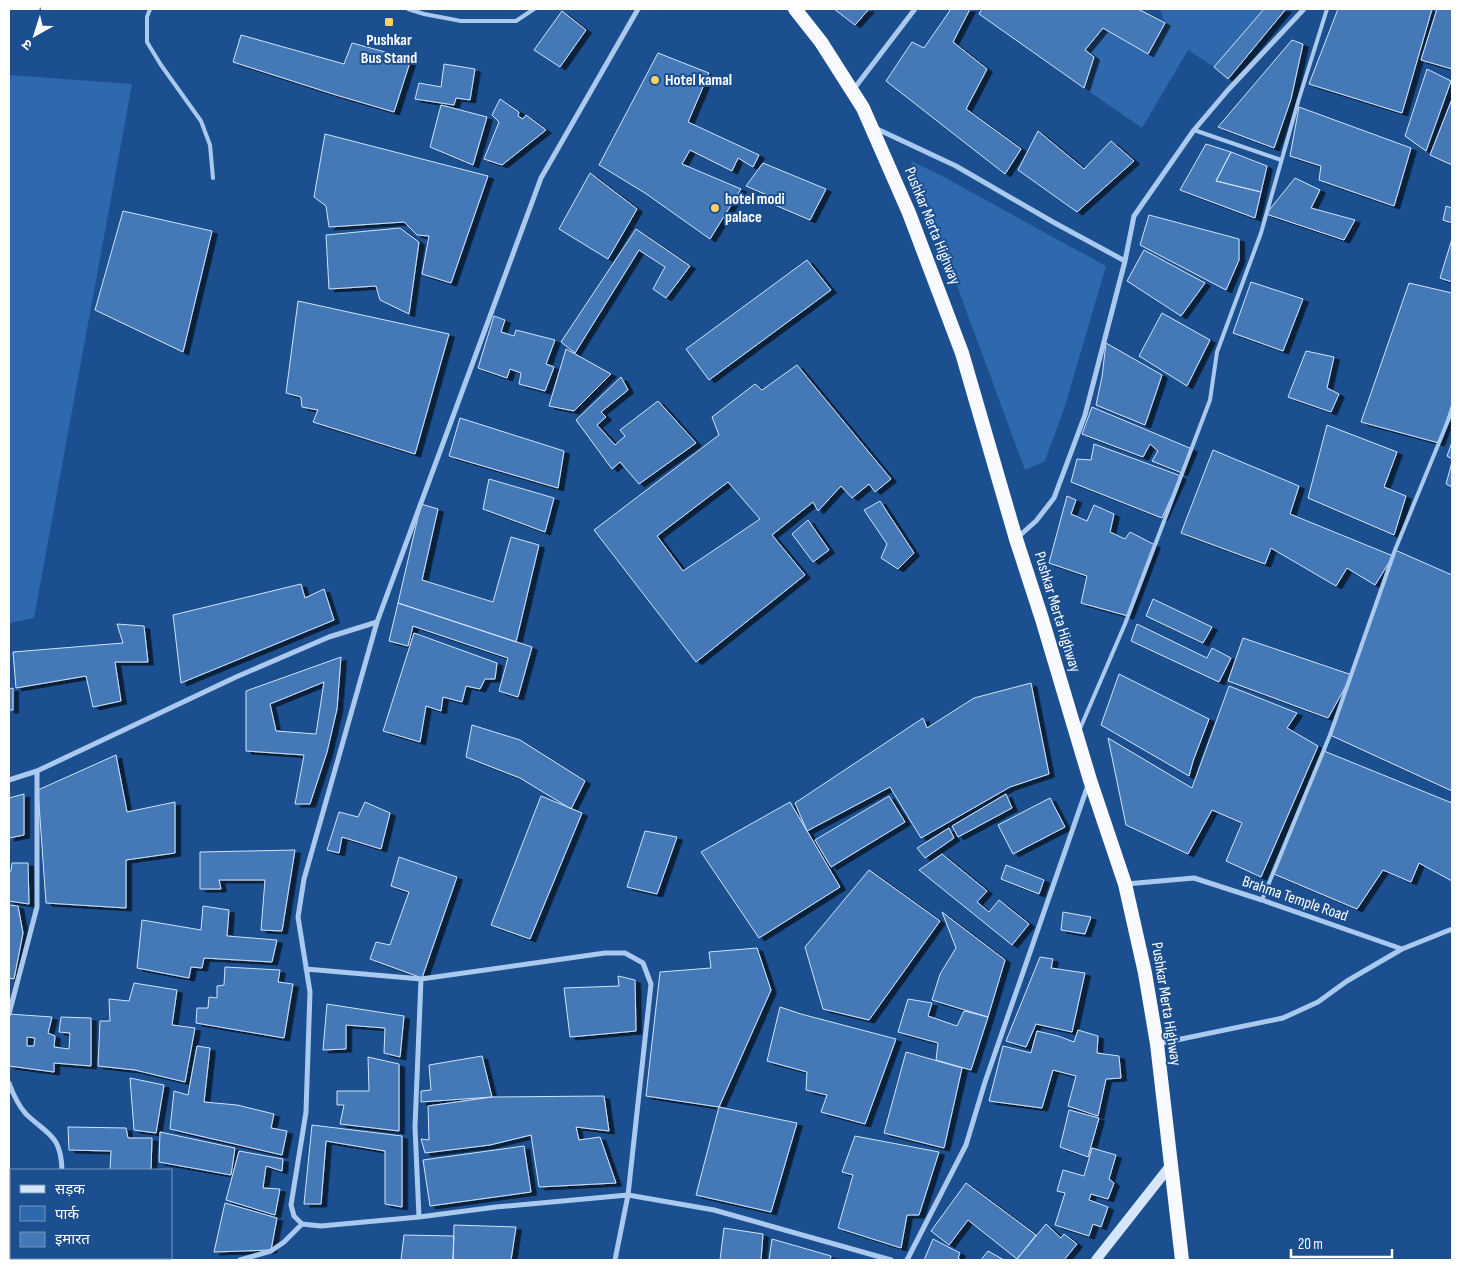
<svg xmlns="http://www.w3.org/2000/svg" width="1461" height="1269" viewBox="0 0 1461 1269" font-family="'Sofia Sans Condensed','Noto Sans Devanagari',sans-serif">
  <defs>
    <filter id="shadow"><feDropShadow dx="5.5" dy="3" stdDeviation="0" flood-color="#0009"/></filter>
  </defs>
  <rect width="100%" height="100%" fill="#1b4f8f"/>
  <path fill="#2e69ad" d="M1160,9H1264L1214,67L1188,50L1142,128L1084,88L1094,57L1085,50L1103,28L1147,54L1165,23Z
    M9,75L132,84L34,618L9,623Z
    M911,161L940,175L1106,266L1065,406L1045,461L1025,470Z"/>
  <path fill="#4478b7" stroke="#cfe3fa" fill-rule="evenodd" filter="url(#shadow)" d="M834,9H869L855,25Z
    M951,9H970L953,42L987,69L966,109L1021,149L1005,174L886,81L912,42L924,48Z
    M982,9H1138L1165,23L1148,54L1103,28L1085,50L1094,57L1084,88L979,14Z
    M1264,9H1286L1228,79L1214,67Z
    M1338,9H1432L1402,113L1309,84Z
    M1437,9H1452V69L1421,60Z
    M562,11L586,30L560,67L534,50Z
    M241,35L344,64L352,43L411,59L394,112L336,95L233,62Z
    M1292,40L1303,44L1291,99L1274,148L1218,127Z
    M658,53L709,73L688,122L759,155L753,167L738,158L732,171L690,150L682,164L741,189L710,239L645,193L599,165Z
    M444,64L475,69L470,100L456,98L454,105L415,99L419,83L441,87Z
    M1427,69L1451,81L1426,151L1405,136Z
    M500,99L519,112L518,116L523,119L526,115L546,130L502,165L484,159L499,122L492,115Z
    M1452,99V165L1430,155Z
    M441,105L487,117L473,165L430,147Z
    M1299,107L1411,148L1394,206L1319,180L1321,166L1290,156Z
    M1038,131L1084,169L1111,141L1134,161L1077,212L1018,170Z
    M325,134L488,176L451,283L422,274L429,236L417,235L404,222L329,227L326,206L314,197Z
    M1206,144L1231,152L1216,181L1261,192L1255,218L1180,190Z
    M1231,152L1267,166L1261,192L1216,181Z
    M763,163L826,189L810,220L763,200L767,195L746,186Z
    M590,173L637,209L608,259L559,229Z
    M1295,178L1320,190L1311,208L1355,220L1344,240L1266,214Z
    M1446,206L1452,208V223L1443,220Z
    M123,211L212,231L183,352L95,310Z
    M1149,215L1239,239V260L1226,290L1140,245Z
    M400,228L419,242L409,314L380,300L376,286L329,289L326,235Z
    M636,229L690,266L666,298L653,289L665,267L639,250L575,353L561,342Z
    M1452,239V282L1440,278Z
    M1144,250L1205,283L1181,316L1127,281Z
    M807,260L831,290L709,380L686,349Z
    M1251,282L1303,299L1283,351L1233,333Z
    M1409,283L1452,293V404L1439,443L1361,422Z
    M298,301L449,334L415,454L313,422L318,410L302,407L301,397L286,393Z
    M1162,313L1210,340L1187,386L1139,356Z
    M494,316L505,320L501,332L514,336L516,330L555,340L546,364L554,367L545,391L519,384L521,373L510,369L507,378L478,368Z
    M1106,343L1162,375L1145,425L1096,405L1102,377Z
    M566,349L611,374L574,411L549,406Z
    M1306,351L1334,357L1327,388L1339,394L1331,412L1288,397Z
    M797,365L891,479L875,492L869,484L852,498L841,486L818,511L813,502L772,535L805,575L696,662L594,530L719,435L712,417L755,384L762,390ZM728,482L760,519L683,571L657,536Z
    M621,377L628,390L601,412L606,417L597,425L615,445L625,436L620,430L658,401L696,443L639,484L620,462L612,469L576,420Z
    M1092,407L1192,449L1182,473L1152,461L1158,451L1150,444L1143,457L1082,434Z
    M460,418L564,451L558,488L449,456Z
    M1327,425L1397,452L1384,487L1406,496L1394,535L1308,498Z
    M1452,442V459L1447,456Z
    M1094,444L1181,476L1162,518L1071,482L1077,459L1091,460Z
    M1213,450L1299,486L1290,514L1393,556L1375,585L1347,568L1336,586L1271,548L1265,564L1181,533Z
    M1452,462V487L1446,484Z
    M489,479L554,498L545,532L483,509Z
    M1067,496L1076,500L1071,514L1087,521L1094,505L1114,514L1110,532L1125,539L1130,532L1155,545L1128,616L1081,603L1087,576L1049,563Z
    M880,501L914,553L898,569L881,558L887,544L864,510Z
    M421,504L438,509L422,580L493,602L511,537L539,545L516,642L398,603Z
    M808,520L829,550L813,562L792,534Z
    M1395,550L1452,575V791L1330,735Z
    M301,584L305,598L324,589L334,620L181,683L173,615Z
    M1153,599L1212,627L1203,643L1146,616Z
    M398,603L532,647L518,697L499,691L508,658L413,626L408,646L389,641Z
    M117,624L144,626L148,662H115L121,701L93,707L86,676L16,688L13,652L123,643Z
    M1137,624L1207,658L1212,648L1231,658L1219,682L1131,641Z
    M414,633L497,663L495,679H485L480,689L466,686L462,702L443,697L441,711L426,706L420,742L383,731Z
    M1243,638L1352,675L1328,718L1228,681Z
    M341,657L337,709L327,752L310,804H295L304,755L246,751V691ZM324,682L316,734L276,731L270,704Z
    M1119,674L1209,719L1193,761L1189,776L1101,725Z
    M1031,683L1049,774L1010,787L921,838L890,787L807,831L795,803L923,718L927,728L974,698Z
    M1229,686L1297,713L1287,728L1318,746L1261,877L1226,861L1242,823L1212,810L1188,854L1126,825L1108,738L1192,788Z
    M13,688V710H9V689Z
    M472,725L520,740L585,781L571,809L520,778L466,757Z
    M1324,751L1452,803V881L1419,863L1411,882L1383,870L1357,909L1274,874Z
    M116,755L127,812L175,802V853L126,860V908L46,903L38,790Z
    M24,794V835L9,838V798Z
    M1006,794L1012,808L958,837L952,826Z
    M541,796L582,813L530,939L491,925Z
    M889,796L905,822L831,867L815,840Z
    M1050,798L1065,827L1013,854L998,825Z
    M365,802L390,813L381,849L342,837L339,853L327,850L339,812L358,817Z
    M790,802L840,887L759,938L701,852Z
    M949,828L954,838L925,858L917,848Z
    M645,831L677,837L657,894L627,887Z
    M295,850L282,931L261,930L265,880H219L221,889H200V852Z
    M942,854L987,891L977,902L989,912L999,900L1029,924L1012,945L919,870Z
    M399,857L457,877L422,978L370,959L376,942L390,945L409,892L391,886Z
    M12,863H28L29,904L9,901V872L11,871Z
    M1006,865L1044,880L1039,894L1001,879Z
    M869,870L940,921L869,1020L823,1009L805,947Z
    M9,905L18,906L23,933L14,979L9,978Z
    M203,906L229,910L227,936L277,940L272,962L204,958L202,968L191,967L189,978L137,968L142,920L201,930Z
    M942,912L1005,960L988,1017L932,1000L940,974L956,948Z
    M1063,912L1091,917L1085,934L1061,930Z
    M757,948L771,990L719,1107L646,1096L660,972L711,968L709,952Z
    M1040,957L1053,959L1051,968L1085,973L1072,1032L1036,1024L1026,1047L1006,1041Z
    M225,967L280,970L278,982L293,984L284,1038L196,1023L197,1008H208L209,997L217,998V986L224,985Z
    M618,976L635,980L636,1031L570,1037L564,988L619,986Z
    M134,983L177,990L172,1025L195,1028L185,1082L135,1070L98,1066L100,1021H110L109,999L129,1001Z
    M908,999L932,1003L928,1016L957,1026L964,1011L988,1017L971,1070L936,1060L938,1043L898,1032Z
    M327,1004L404,1016L400,1057L384,1053L385,1028L346,1025V1049L323,1050Z
    M780,1007L801,1014L896,1039L865,1124L821,1112L827,1095L806,1090L807,1072L767,1061Z
    M9,1014L52,1017L48,1033L55,1036L54,1047L69,1049L70,1033L59,1032L61,1017L91,1018V1066L54,1063V1072L9,1066Z
    M1078,1030L1098,1036L1097,1053L1119,1056L1121,1078L1106,1079L1098,1116L1068,1106L1076,1076L1053,1070L1042,1108L989,1101L1003,1046L1031,1053L1037,1031L1058,1036L1074,1042Z
    M27,1037L35,1038L34,1046H27Z
    M197,1046L210,1048L204,1102L237,1105L274,1114L271,1128L287,1131L282,1155L170,1129L174,1091L188,1095Z
    M906,1052L962,1068L944,1148L884,1133Z
    M482,1056L492,1097L421,1102V1091L431,1090L429,1065Z
    M368,1057L399,1064V1131L340,1124L344,1105H337V1091H369Z
    M130,1078L164,1085L156,1133L134,1130Z
    M604,1096L609,1131L576,1127L579,1140L600,1137L616,1183L539,1187L531,1135L490,1145L425,1153L421,1139L429,1140L428,1106L492,1097Z
    M719,1107L797,1123L771,1212L696,1195Z
    M1069,1110L1099,1118L1088,1157L1060,1147Z
    M312,1125L402,1136V1207L385,1204V1151L326,1141L321,1204H304Z
    M68,1127L126,1128L128,1138H152L151,1170H110L111,1151L69,1150Z
    M160,1132L235,1148L231,1175L159,1162Z
    M855,1136L939,1152L919,1215H907L901,1248L838,1228L853,1175L842,1172Z
    M524,1146L531,1192L430,1206L423,1160Z
    M1092,1148L1116,1155L1109,1179L1114,1183L1108,1199L1091,1194L1089,1200L1108,1207L1101,1227L1093,1224L1089,1236L1055,1225L1065,1193L1057,1191L1063,1170L1084,1176Z
    M239,1151L283,1159L282,1171L266,1166L263,1188L280,1189L275,1215L226,1200Z
    M966,1183L1036,1235L1017,1259L968,1220L949,1245L931,1231Z
    M225,1203L277,1218L271,1250L214,1252Z
    M9,1218L11,1237V1258H14V1260H9Z
    M1046,1224L1061,1238L1064,1234L1077,1244L1064,1260H1019L1017,1259Z
    M454,1225L516,1227L511,1260H453Z
    M724,1228L763,1234L761,1260H720Z
    M404,1235L454,1236L453,1260H401Z
    M772,1239L831,1256L830,1260H769Z
    M933,1239L960,1253L958,1258L961,1260H924Z
    M988,1251L1004,1260H981Z
    M68,1258H85V1260H68Z
    M120,1258H147V1260H119Z"/>
  <g fill="none" stroke-linecap="round" stroke-linejoin="round">
    <path stroke="#a9c9ee" stroke-width="4" d="M150,9L147,17V42L161,65L201,121L210,145L213,178
      M408,9L424,14L461,21H516L534,9
      M1194,130L1281,160
      M1079,731L1125,624L1210,400L1217,352L1261,233L1298,102L1327,9
      M1262,900L1330,735L1395,550L1452,411"/>
    <path stroke="#a9c9ee" stroke-width="5" d="M638,9L541,178L377,622L304,879L298,917L310,992L306,1112L291,1205L294,1216L302,1224L321,1226L419,1217L496,1207L628,1195L714,1210L891,1260
      M853,90L915,9
      M875,128L956,166L1053,222L1125,261
      M1017,538L1036,521L1054,498L1085,415L1125,261L1134,216L1194,130L1228,90L1304,9
      M9,780L37,771L236,677L329,637L377,622
      M1126,884L1194,878L1262,900L1402,949L1452,929
      M306,969L421,979L605,953H625L643,963L651,984L628,1195L615,1260
      M9,1014L37,907V771
      M1157,1044L1283,1018L1318,1002L1347,981L1402,949
      M9,1083C13,1094 18,1105 26,1114C48,1135 61,1135 62,1170
      M419,1217L415,1127L421,979
      M64,1258V1260
      M240,1260L271,1251L284,1242L302,1224
      M907,1260L966,1145L985,1082L1088,785"/>
    <path stroke="#d6e6fa" stroke-width="10" d="M1096,1260L1170,1166"/>
    <path stroke="#f8faff" stroke-width="14" d="M795,9L821,42L863,108L909,213L962,353L1016,539L1042,619L1090,780L1125,884L1145,973L1157,1044L1182,1260"/>
  </g>
  <g fill="#ffd166" stroke="#1b4f8f" stroke-width="2">
    <rect x="384" y="17" width="10" height="10" rx="2.5"/>
    <circle cx="655" cy="80" r="5"/>
    <circle cx="715" cy="208" r="5"/>
  </g>
  <g text-anchor="middle" dominant-baseline="central" stroke-width="4" stroke-linejoin="round" paint-order="stroke">
    <g font-size="16" font-weight="bold" fill="#fff" stroke="#1b4f8f" text-anchor="start">
      <text x="389" y="40" text-anchor="middle">Pushkar<tspan x="389" dy="18">Bus Stand</tspan></text>
      <text x="665" y="80">Hotel kamal</text>
      <text x="725" y="199">hotel modi<tspan x="725" dy="18">palace</tspan></text>
    </g>
    <g font-size="16" fill="#fff" stroke="#1b4f8f">
      <text transform="translate(932 226) rotate(68)">Pushkar Merta Highway</text>
      <text transform="translate(1057 612) rotate(73)">Pushkar Merta Highway</text>
      <text transform="translate(1295 899) rotate(19)">Brahma Temple Road</text>
      <text transform="translate(1166 1004) rotate(81)">Pushkar Merta Highway</text>
    </g>
  </g>
  <rect width="1461" height="1269" fill="none" stroke="#ffffff" stroke-width="20"/>
  <rect x="10" y="1169" width="162" height="90" fill="#1b4f8f" stroke="#7695bc"/>
  <rect x="20" y="1185" width="25" height="8" fill="#d6e6fa" stroke="#7695bc"/>
  <text x="55" y="1194" font-size="15" fill="#ffffff">सड़क</text>
  <rect x="20" y="1206" width="25" height="15" fill="#2e69ad" stroke="#7695bc"/>
  <text x="55" y="1219" font-size="15" fill="#ffffff">पार्क</text>
  <rect x="20" y="1232" width="25" height="15" fill="#4478b7" stroke="#7695bc"/>
  <text x="55" y="1244" font-size="15" fill="#ffffff">इमारत</text>
  <g transform="translate(35 35) rotate(219)" stroke="#1b4f8f" stroke-width="4" paint-order="stroke">
  <path d="M0-4L9 19L0 12L-9 19Z" fill="#ffffff"/>
  <text y="-8" font-size="14" font-weight="bold" text-anchor="middle" fill="#ffffff">उ</text>
  </g>
  <path d="M1291 1249v8h101v-8" fill="none" stroke="#ffffff" stroke-width="2.5"/>
  <text x="1298" y="1249" font-size="15" fill="#ffffff" stroke="#1b4f8f" stroke-width="4" paint-order="stroke">20 m</text>
</svg>
